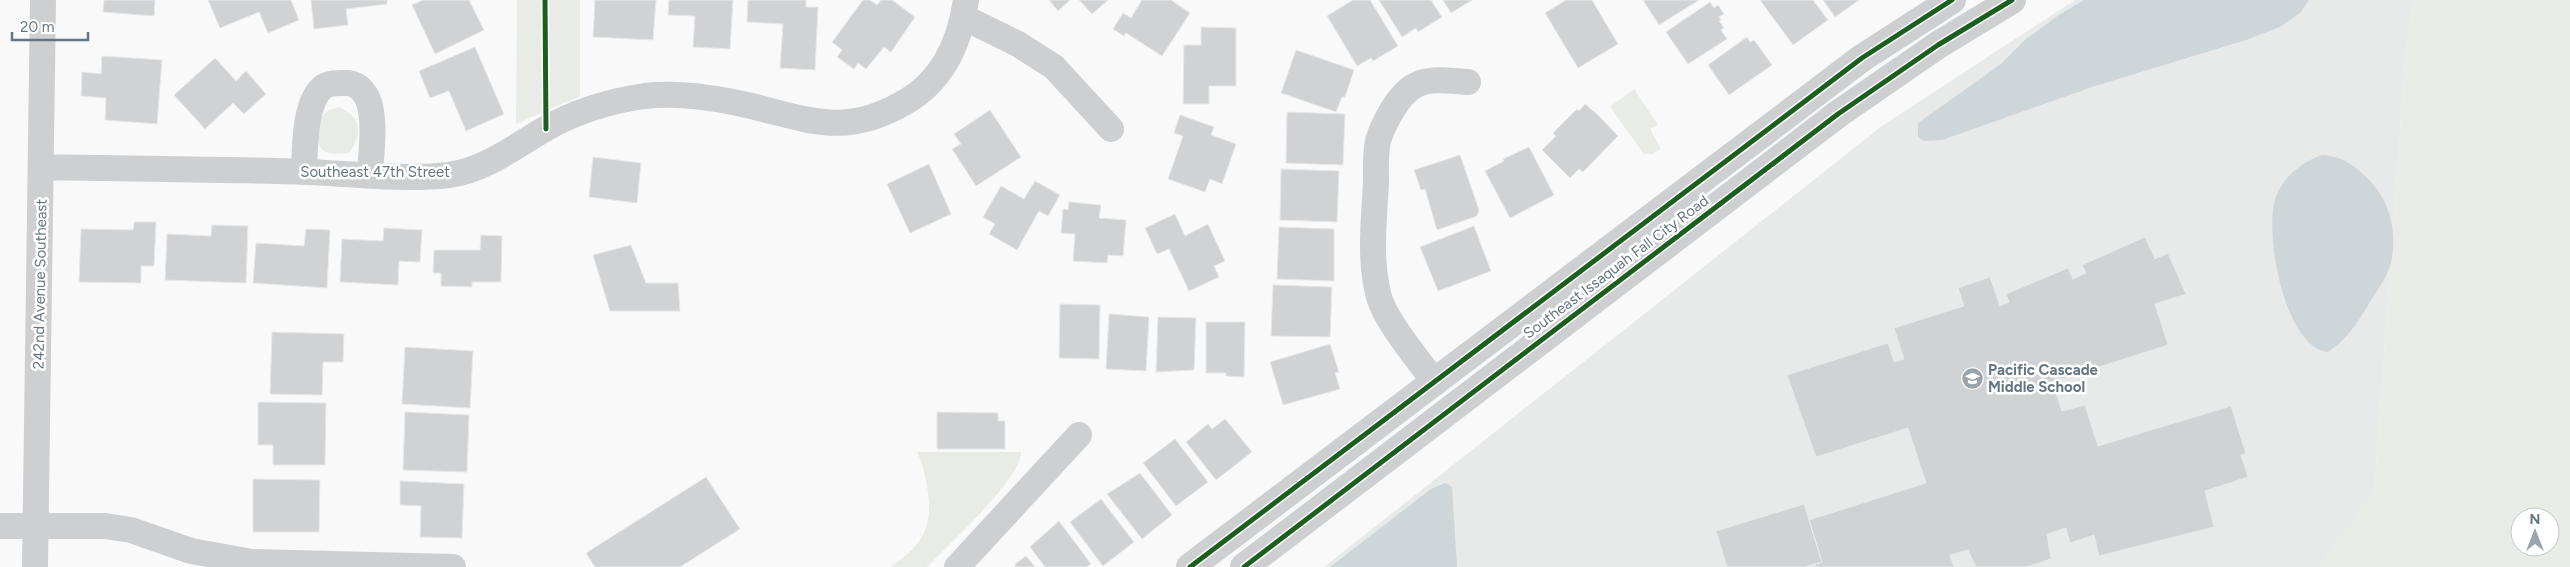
<svg xmlns="http://www.w3.org/2000/svg" width="2570" height="567" viewBox="0 0 2570 567" font-family="Figtree,sans-serif">
  <rect width="100%" height="100%" fill="#f9f9f9"/>
  <path fill="#e8e9e9" d="M2075,0H2414L2406,47L2374,494L2318,567H1324L1882,126Z"/>
  <path fill="#e8ebe6" fill-rule="evenodd" d="M517,0H580V96L516,124Z
    M2414,0H2570V567H2318L2374,494L2406,47ZM2520,517H2550V547H2520Z
    M1634,89L1658,125L1650,129L1661,149L1652,154H1644L1610,107Z
    M338,107C362,116 363,133 349,153C329,155 318,155 317,132C317,126 320,118 324,114C327,110 334,109 338,107Z
    M917,452H1021C1021,479 948,545 927,567H890C925,545 935,523 926,481C924,471 922,461 917,452Z"/>
  <path fill="#ced6d9" d="M2084,0H2309L2300,13L2280,27L2246,40L2095,86L1942,140L1924,141L1918,137V123L2001,64L2026,39L2059,15Z
    M2322,155C2340,156 2352,163 2365,176C2389,197 2398,231 2391,263C2387,278 2375,293 2367,307C2356,325 2346,340 2328,352C2284,348 2262,228 2277,194C2285,175 2304,161 2322,155Z
    M1445,483L1452,487L1457,567H1330L1431,489Z"/>
  <path fill="#d0d2d3" stroke="#e8e8e8" d="M104,0H155L154,16L103,12Z
    M208,0H291L299,20L268,33L259,12L220,28Z
    M311,0H387V4L346,9L348,25L314,29Z
    M423,0H469L484,30L435,54L412,5Z
    M595,0H656L653,40L593,37Z
    M669,0H733L730,49L693,47L695,16L668,15Z
    M748,0H806V7H818L815,70L780,68L783,24L747,22Z
    M863,0H870L877,5L881,0H892L915,17L891,52L884,47L866,69L858,63L854,69L837,57L842,50L832,42Z
    M1049,0H1070L1058,11Z
    M1079,0H1108L1092,14Z
    M1142,0H1171L1190,13L1162,56L1126,33L1124,36L1113,29L1123,13L1131,18Z
    M1353,0H1370L1398,46L1373,61L1371,58L1357,66L1327,16Z
    M1379,0H1431L1442,17L1418,32L1416,28L1402,37Z
    M1443,0H1472L1451,13Z
    M1566,0H1592L1618,44L1578,68L1545,13Z
    M1643,0H1699L1659,25Z
    M1760,0H1813L1828,20L1793,45Z
    M1823,0H1859L1835,17Z
    M1710,2L1714,8L1718,5L1724,14L1719,17L1721,20L1719,21L1724,28L1721,30L1727,39L1688,64L1666,32Z
    M1201,27L1236,28V86H1209V104H1183L1184,45H1201Z
    M1747,37L1750,42L1754,40L1772,65L1729,95L1708,65Z
    M475,47L504,114L466,131L449,91L430,98L419,71Z
    M1296,50L1354,70L1345,97H1342L1336,112L1281,93Z
    M102,56L162,60L157,124L105,120L106,98L81,96L82,72L101,74Z
    M215,58L236,81L246,71L266,94L244,114L233,103L205,129L174,95Z
    M1585,104L1598,115L1618,136L1583,172L1579,169L1570,178L1542,150L1556,136L1553,133L1577,109L1579,111Z
    M990,110L1021,157L976,186L952,149L961,144L954,134Z
    M1287,112L1345,114L1343,165L1286,163Z
    M1180,115L1214,127L1211,135L1236,144L1222,184L1210,179L1205,192L1168,179L1183,136L1174,133Z
    M1529,147L1554,195L1510,218L1485,171L1504,161L1503,159Z
    M1460,155L1479,210L1477,216L1437,230L1425,189L1421,190L1414,170Z
    M593,157L641,163L637,203L589,197Z
    M929,164L951,214L910,233L887,184Z
    M1281,169L1339,171L1337,222L1280,220Z
    M1035,181L1060,195L1048,216L1039,211L1017,250L989,234L995,224L983,217L1001,186L1024,199Z
    M1069,202L1101,205L1099,218L1126,220L1123,256L1108,255L1107,263L1073,261L1075,234L1061,233L1063,209L1068,210Z
    M1175,214L1185,236L1208,224L1225,261L1214,266L1219,277L1189,291L1169,249L1157,254L1145,228Z
    M134,222H156L154,266H141V283L79,282L81,229L133,230Z
    M212,225L248,226L246,283L165,280L167,234L211,236Z
    M1474,226L1491,271L1438,291L1420,247Z
    M1279,227L1334,229V281L1277,279Z
    M384,228L422,230L420,262L399,261L398,285L340,282L342,239L383,241Z
    M306,229L330,230L327,288L253,283L256,243L304,246Z
    M481,235L502,236L501,282H472V287L441,286V273H433L434,250H480Z
    M2145,237L2155,259L2168,253L2186,294L2155,304L2168,345L2052,382L2062,411L2085,405L2098,446L2231,406L2246,454L2241,455L2248,477L2205,491L2214,527L2099,556L2094,535L2070,543L2066,528L2047,534L2051,559L2026,567H1976L1968,550L1950,555L1954,567H1816L1815,564L1822,562L1809,520L1926,483L1908,428L1816,457L1787,375L1888,343L1894,362L1904,359L1894,328L1964,306L1958,288L1990,277L2000,306L2009,302L2006,294L2068,268L2073,279L2086,273L2082,265Z
    M631,245L646,283H678L680,311H610L593,255Z
    M1273,285L1332,287L1330,337L1271,336Z
    M1060,304L1100,305L1099,359L1059,358Z
    M1109,314L1149,317L1146,371L1106,369Z
    M1158,317L1196,318L1194,370L1156,372Z
    M1206,322H1245L1244,377L1226,376V373H1206Z
    M272,332L344,334L343,362H323L322,395L270,394Z
    M1330,344L1339,372L1335,373L1340,389L1283,405L1270,362Z
    M405,347L473,351L470,408L402,404Z
    M258,402L326,403L325,465H273V445H258Z
    M405,412L469,415L467,472L403,470Z
    M937,412L998,413V421H1005V449H937Z
    M1225,419L1252,452L1216,480L1186,442L1208,424L1212,429Z
    M1175,439L1208,482L1176,506L1143,463Z
    M1140,473L1172,515L1142,539L1107,494Z
    M706,477L740,529L680,567H595L586,553Z
    M253,479L320,480L319,532H253Z
    M400,481L464,484L462,538L420,537L421,506L400,505Z
    M1101,499L1134,542L1103,566L1070,522Z
    M1804,504L1822,562L1804,567H1727L1716,531Z
    M1059,521L1091,564L1087,567H1045L1030,547Z
    M1026,556L1035,567H1015V564Z"/>
  <g fill="none" stroke-linecap="round" stroke-linejoin="round">
    <path stroke="#cecfd0" stroke-width="26" d="M963,17L1018,44L1054,67L1111,129
      M42,167C130,169 219,169 307,172C353,174 403,180 449,175C485,170 514,147 545,129C576,111 610,101 645,96C680,92 717,98 751,106C813,121 847,137 907,101C944,79 960,41 966,0
      M304,172C305,149 304,104 322,88C328,82 341,83 348,83C360,84 368,96 370,106C375,127 371,154 370,175
      M1435,383C1419,360 1386,322 1379,297C1369,260 1374,220 1376,183C1376,170 1375,154 1378,141C1383,124 1399,93 1416,85C1431,77 1451,81 1468,82
      M0,526H105L131,530L191,551L252,562L453,567
      M35,567L43,0
      M957,567L1079,435"/>
    <path stroke="#cecfd0" stroke-width="28" d="M1190,567L1862,58L1952,0
      M1244,567L1838,114L1938,45L2012,0"/>
    <defs>
      <path id="cycleway" d="M545,0L546,129
        M1190,567L1862,58L1952,0
        M1244,567L1838,114L1938,45L2012,0"/>
    </defs>
    <use href="#cycleway" stroke="#fff" stroke-width="8"/>
    <use href="#cycleway" stroke="#1b5e20" stroke-width="5"/>
  </g>
  <defs>
    <symbol id="school-disc" viewBox="-11 -11 22 22"><circle r="9.5" fill="#99a4ac" stroke="#fff"/><path d="M0-5L7-2L0 1L-7-2ZM-4 1L0 2.5L4 1V4Q0 6-4 4Z" fill="#fff"/></symbol>
  </defs>
  <g fill-rule="evenodd">
    <use href="#school-disc" x="1960" y="366" width="25" height="25"/>
  </g>
  <g text-anchor="middle" dominant-baseline="central" stroke-width="5" stroke-linejoin="round" paint-order="stroke">
    <g font-size="15" fill="#657683" stroke="#fff">
      <text x="375" y="172">Southeast 47th Street</text>
      <text transform="translate(1616 267) rotate(-37)">Southeast Issaquah Fall City Road</text>
      <text transform="translate(40 284) rotate(-89)">242nd Avenue Southeast</text>
    </g>
    <g font-size="15" font-weight="bold" fill="#657683" stroke="#fff" text-anchor="start">
      <text x="1988" y="370">Pacific Cascade<tspan x="1988" dy="17">Middle School</tspan></text>
    </g>
  </g>
  <g transform="translate(2535 532)"><circle r="24" fill="#ffffff" stroke="#c1c8cd"/>
  <path d="M0-4L9 19L0 12L-9 19Z" fill="#99a4ac"/>
  <text y="-8" font-size="14" font-weight="bold" text-anchor="middle" fill="#657683">N</text>
  </g>
  <path d="M12 32v8h76v-8" fill="none" stroke="#657683" stroke-width="2.5"/>
  <text x="20" y="32" font-size="15" fill="#657683" stroke="#ffffff" stroke-width="4" paint-order="stroke">20 m</text>
</svg>
